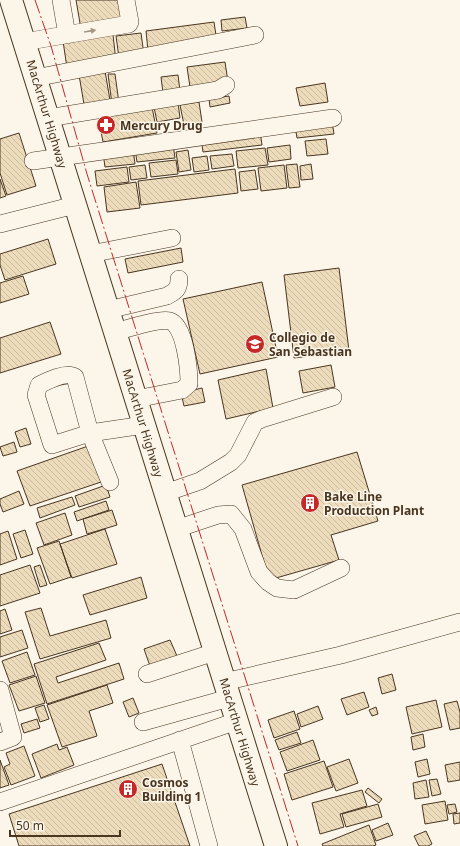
<svg xmlns="http://www.w3.org/2000/svg" width="460" height="846" viewBox="0 0 460 846" font-family="'Noto Sans',sans-serif">
  <defs>
    <pattern id="building-back-hatch" width="6" height="6" patternUnits="userSpaceOnUse"><rect width="6" height="6" fill="#ecdcbc"/><path d="M-1 5l2 2M0 0l6 6M5-1l2 2" fill="none" stroke="#ccbda1"/></pattern>
  </defs>
  <rect width="100%" height="100%" fill="#fbf6e9"/>
  <path fill="url(#building-back-hatch)" stroke="#4a3520" d="M76,0H123L127,22L81,29Z
    M245,17L247,28L222,31L221,20Z
    M214,22L217,42L148,51L146,31Z
    M141,33L144,55L119,58L116,36Z
    M113,35L116,61L67,68L63,41Z
    M225,62L228,82L190,87L187,67Z
    M105,71L111,106L85,110L79,75Z
    M108,74H115L119,103L112,104Z
    M178,75L180,91L163,93L161,77Z
    M325,83L328,102L300,106L296,88Z
    M229,96L230,103L210,107L209,99Z
    M199,102L202,122L184,125L180,105Z
    M178,103L180,118L157,122L154,107Z
    M152,107L157,133L103,142L98,116Z
    M332,121L334,134L297,138L295,126Z
    M260,131L262,145L203,152L201,138Z
    M19,133L36,186L7,195L0,173V139Z
    M326,139L328,154L307,156L305,141Z
    M173,144L175,158L137,162L135,149Z
    M290,145L291,159L269,162L267,148Z
    M265,148L268,165L238,168L236,151Z
    M133,149L135,164L105,167L103,153Z
    M188,150L191,170L179,172L176,152Z
    M232,154L234,166L212,169L210,156Z
    M207,156L209,170L194,172L192,158Z
    M176,160L178,174L151,177L149,163Z
    M297,164L300,187L289,188L286,165Z
    M311,164L313,179L301,180L300,166Z
    M145,165L147,178L131,180L129,167Z
    M284,165L287,188L261,191L258,168Z
    M127,167L129,182L97,186L95,171Z
    M235,169L238,193L141,205L138,181Z
    M255,170L258,189L241,191L239,172Z
    M0,179L6,196L0,198Z
    M136,182L140,208L107,212L104,187Z
    M48,239L56,264L5,280L0,265V254Z
    M181,248L183,262L128,273L125,259Z
    M339,268L349,351L294,358L284,275Z
    M23,276L29,294L0,303V283Z
    M262,282L278,357L200,374L183,299Z
    M50,322L61,354L0,373V338Z
    M331,365L335,387L303,393L299,371Z
    M266,369L273,408L226,419L218,380Z
    M202,388L205,402L184,406L181,393Z
    M26,428L31,444L20,447L15,432Z
    M14,442L17,452L3,456L0,447Z
    M91,445L104,481L30,506L17,471Z
    M357,452L378,521L331,535L339,560L269,580L242,485Z
    M106,485L110,497L79,507L75,496Z
    M19,491L24,504L3,512L0,504V499Z
    M72,497L75,505L40,518L37,508Z
    M106,501L109,510L77,521L74,512Z
    M112,510L117,525L87,534L83,519Z
    M65,513L72,535L44,545L36,523Z
    M105,529L117,564L72,578L60,544Z
    M25,530L33,554L21,558L13,534Z
    M8,531L17,559L0,565V534Z
    M59,541L71,577L50,584L37,548Z
    M30,565L40,593L0,606V575Z
    M40,565L47,585L40,587L34,567Z
    M141,577L147,598L90,615L83,595Z
    M41,608L50,636L106,620L111,638L40,659L25,612Z
    M5,609L12,630L0,634V611Z
    M22,630L28,648L0,657V637Z
    M170,640L177,656L150,666L144,649Z
    M99,643L106,660L56,677L58,683L119,663L124,679L47,704L34,664Z
    M27,652L35,675L10,683L2,661Z
    M392,674L396,690L382,694L378,678Z
    M36,676L45,703L19,711L9,685Z
    M107,685L113,703L89,711L97,736L62,747L47,705Z
    M364,692L369,707L347,715L341,699Z
    M133,698L139,713L129,717L123,702Z
    M436,700L442,727L412,734L406,707Z
    M457,701L460,712V728L450,730L444,704Z
    M44,705L49,719L40,722L35,708Z
    M318,706L323,719L301,727L297,714Z
    M376,707L378,714L372,716L369,710Z
    M294,711L300,729L274,738L268,720Z
    M37,719L40,728L24,733L21,724Z
    M297,732L301,743L279,750L275,740Z
    M423,734L425,747L413,750L411,737Z
    M313,740L320,760L287,771L280,752Z
    M57,744L59,750L67,747L74,765L41,778L32,754Z
    M24,746L35,776L11,785L4,767L10,764L6,753Z
    M349,759L358,783L336,791L327,767Z
    M427,759L430,774L418,777L415,762Z
    M0,760L9,785L0,788Z
    M324,761L333,787L292,800L284,774Z
    M460,762V780L448,782L445,765Z
    M162,764L190,846H19L9,814Z
    M437,779L441,794L432,796L429,780Z
    M426,780L429,797L415,799L413,783Z
    M368,788L382,799L379,803L365,792Z
    M362,790L367,806L340,814L344,827L320,834L312,803Z
    M445,801L448,820L425,824L422,805Z
    M378,804L382,817L346,827L342,814Z
    M455,804L457,812L449,814L447,805Z
    M460,813V823L454,824L453,814Z
    M388,823L393,835L376,841L372,830Z
    M369,825L376,845L373,846H323L322,844Z
    M426,831L432,844L428,846H419L414,836Z"/>
  <g fill="none" stroke-linecap="round" stroke-linejoin="round">
    <defs>
      <path id="minor" d="M61,0L67,35
        M24,42L129,24L130,22L126,0
        M35,78L255,35
        M48,118L218,90L226,85
        M33,161L333,118
        M0,224L75,205
        M90,254L172,238
        M108,310L167,296C176,291 179,289 179,279
        M115,332C126,329 159,318 170,321C185,326 189,369 189,384L182,390L136,399
        M110,482L90,433L75,377C67,371 47,381 39,385L36,395L52,445L90,433L144,425
        M165,493L200,481L231,462L238,455L255,422L262,419L333,397
        M176,529L218,515L231,514L243,529L259,572L268,582L277,588L294,590L341,568
        M147,674L215,652
        M224,682L341,655L460,622
        M0,690L13,737L0,742
        M143,722L229,698
        M180,740L209,846
        M0,802L237,721"/>
      <path id="highway" d="M11,0L276,846"/>
    </defs>
    <use href="#minor" stroke="#4a3520" stroke-width="18"/>
    <use href="#highway" stroke="#4a3520" stroke-width="24"/>
    <use href="#minor" stroke="#fbf6e9" stroke-width="17"/>
    <use href="#highway" stroke="#fbf6e9" stroke-width="22"/>
    <path stroke="#c62828" stroke-width="1" stroke-dasharray="14 3 2 3" stroke-linecap="butt" d="M35,0L51,46L87,174L298,846"/>
  </g>
  <defs><path id="oneway-solid" d="M-6-.8H1V-3.2L6.5 0L1 3.2V.8H-6Z"/></defs>
  <use fill="#a29684" href="#oneway-solid" transform="translate(90 31) rotate(-9)"/>
  <defs>
    <symbol id="pharmacy-disc" viewBox="-11 -11 22 22"><circle r="9.5" fill="#c62828" stroke="#fbf6e9"/><path d="M-2-6h4v4h4v4h-4v4h-4v-4h-4v-4h4Z" fill="#fff"/></symbol>
    <symbol id="university-disc" viewBox="-11 -11 22 22"><circle r="9.5" fill="#c62828" stroke="#fbf6e9"/><path d="M0-5L7-2L0 1L-7-2ZM-4 1L0 2.5L4 1V4Q0 6-4 4Z" fill="#fff"/></symbol>
    <symbol id="building-disc" viewBox="-11 -11 22 22"><circle r="9.5" fill="#c62828" stroke="#fbf6e9"/><path d="M-4-6H4V6H1V3H-1V6H-4ZM-2.5-4.3h1.7v1.8h-1.7ZM.8-4.3h1.7v1.8H.8ZM-2.5-1h1.7V.8h-1.7ZM.8-1h1.7V.8H.8Z" fill="#fff"/></symbol>
  </defs>
  <g fill-rule="evenodd">
    <use href="#pharmacy-disc" x="95" y="114" width="22" height="22"/>
    <use href="#university-disc" x="244" y="333" width="22" height="22"/>
    <use href="#building-disc" x="299" y="492" width="22" height="22"/>
    <use href="#building-disc" x="117" y="778" width="22" height="22"/>
  </g>
  <g text-anchor="middle" dominant-baseline="central" stroke-width="3" stroke-linejoin="round" paint-order="stroke">
    <g font-size="12" fill="#4a3520" stroke="#fbf6e9">
      <text transform="translate(47 114) rotate(73)">MacArthur Highway</text>
      <text transform="translate(143 423) rotate(73)">MacArthur Highway</text>
      <text transform="translate(240 732) rotate(73)">MacArthur Highway</text>
    </g>
    <g font-size="12" font-weight="bold" fill="#4a3520" stroke="#fbf6e9" text-anchor="start">
      <text x="120" y="125">Mercury Drug</text>
      <text x="269" y="337">Collegio de<tspan x="269" dy="14">San Sebastian</tspan></text>
      <text x="324" y="496">Bake Line<tspan x="324" dy="14">Production Plant</tspan></text>
      <text x="142" y="782">Cosmos<tspan x="142" dy="14">Building 1</tspan></text>
    </g>
  </g>
  <path d="M10 830v6h110v-6" fill="none" stroke="#4a3520" stroke-width="2"/>
  <text x="16" y="830" font-size="12" fill="#4a3520" stroke="#fbf6e9" stroke-width="3" paint-order="stroke">50 m</text>
</svg>
